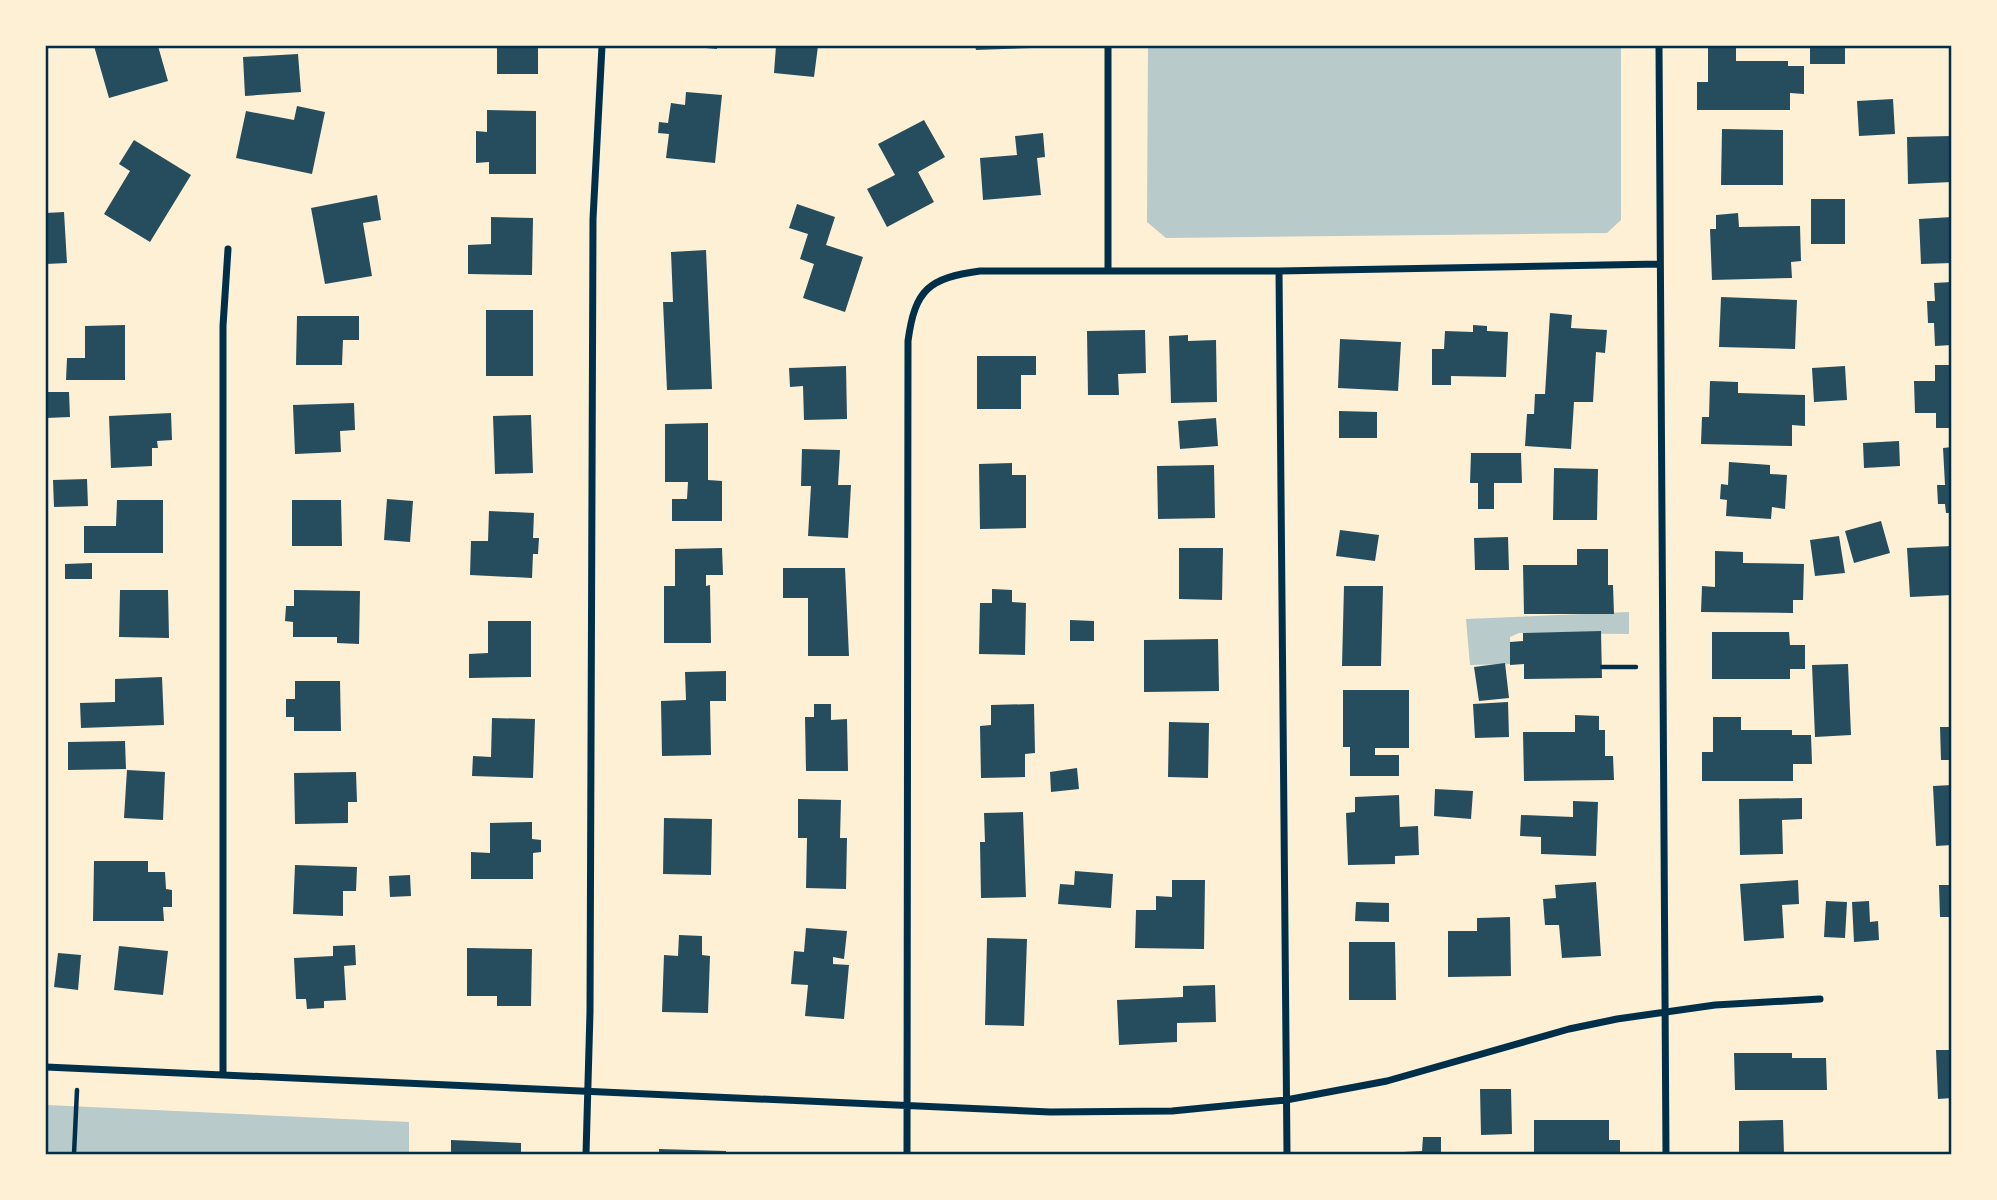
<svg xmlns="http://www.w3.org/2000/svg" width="1997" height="1200" viewBox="0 0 1997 1200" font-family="Karla,sans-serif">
  <rect width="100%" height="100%" fill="#fdf0d5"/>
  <path fill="#b9caca" d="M1148,46H1621V220L1607,233L1166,238L1147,222Z
    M1629,612V634L1519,633L1510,637L1511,664L1470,665L1466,619Z
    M47,1105L409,1122V1154H46Z"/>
  <path fill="#264d5e" d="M94,46H158L168,81L109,98Z
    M497,46H538V74H497Z
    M695,46H717V49L694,47Z
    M776,46H818L814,77L774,73Z
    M975,46H1032V48L976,50Z
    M1708,46H1736V61H1788V66H1804V94L1790,93V110H1697V82H1708Z
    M1810,46H1845V64H1810Z
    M298,54L301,92L245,96L243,57Z
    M686,92L722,95L715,163L666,158L669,134L658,133L659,122L668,123L671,103L685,105Z
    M1893,99L1895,134L1859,136L1857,101Z
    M297,106L325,112L312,174L236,158L246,111L294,120Z
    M487,110L536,111V174H489V162L476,163V131L487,132Z
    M924,120L945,157L918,172L934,202L887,227L867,189L895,175L878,144Z
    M1722,129L1783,130V185H1721Z
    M1043,133L1045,157L1037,158L1041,195L983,200L980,158L1017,155L1015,136Z
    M1952,136V182L1908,184L1907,137Z
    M134,140L191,175L150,242L104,214L130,171L119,164Z
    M377,195L381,220L363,223L372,276L325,284L311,208Z
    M1811,199H1845V244H1811Z
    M797,204L835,217L826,245L863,257L845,312L803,298L814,264L800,259L808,234L789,228Z
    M64,212L67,263L46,264V213Z
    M1738,213L1739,227L1800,226L1801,261L1791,262L1792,278L1712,280L1710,229H1716V215Z
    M491,217L533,218L532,275L468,274V245L491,244Z
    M1952,217V263L1921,264L1919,219Z
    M706,250L712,389L667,390L663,302H673L671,252Z
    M1952,282V345L1935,346L1934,323H1928L1927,301H1935L1934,283Z
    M1721,297L1797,300L1795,349L1719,347Z
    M486,310H533V376H486Z
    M1550,313L1572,315L1571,328L1607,330L1605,353L1596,352L1593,402H1574L1571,449L1525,446L1527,414H1534L1535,394H1545Z
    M297,316H359V340H343L342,365H296Z
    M125,325V380H66L67,358H85V326Z
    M1473,325L1487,326V331L1508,332L1506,377L1451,376V385H1432V349H1444L1445,331L1473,332Z
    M1145,330L1146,373L1118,374L1119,395H1088L1087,331Z
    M1188,335V341L1216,340L1217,402L1171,403L1169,336Z
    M1340,339L1401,342L1398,391L1338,388Z
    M977,356H1036V375H1021V409H977Z
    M1935,365H1952V428H1936V413H1915L1914,381H1935Z
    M846,366L847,419L804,420L803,386L790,387L789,368Z
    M1845,366L1847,400L1814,402L1812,368Z
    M1710,381L1738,382V393L1805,395V426L1792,425V446L1701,444L1702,417H1709Z
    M46,392H69L70,417L46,418Z
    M354,403L355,430L340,431L341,452L295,454L293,405Z
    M1339,411L1377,412V438H1339Z
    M171,413L172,440L157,441L158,448H152V466L111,468L109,416Z
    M531,415L533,473L495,474L493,416Z
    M1216,418L1218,446L1180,449L1178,421Z
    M708,423V480L722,481V521H672V499H687L688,482H665V424Z
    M1899,441L1900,466L1864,468L1863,443Z
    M1952,447V513H1946L1945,504H1938L1937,485H1945L1943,448Z
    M802,449L840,450L838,485H851L848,538L808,536L811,486H801Z
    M1471,453H1521L1522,483H1494V509H1478V483H1470Z
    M1729,462L1770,465V474L1787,475L1785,509L1772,507L1771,519L1726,516L1727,500L1720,499L1721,484L1728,485Z
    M1012,463V475H1026V528L980,529L979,464Z
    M1214,465L1215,518L1158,519L1157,466Z
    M1554,468L1598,469L1597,520H1553Z
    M87,479L88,506L54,507L53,480Z
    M387,499L413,501L410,542L384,540Z
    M117,500H163V553H84V526H116Z
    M292,500H341L342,546H292Z
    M489,511L534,513L533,538H539L538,554H533L532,578L470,575L471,541H488Z
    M1881,521L1890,553L1854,563L1845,531Z
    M1340,530L1379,535L1375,561L1336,556Z
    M1839,536L1845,573L1815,576L1810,540Z
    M1508,537L1509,570H1475L1474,538Z
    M1952,546V595L1910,597L1907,548Z
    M722,548L723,575H706V586L710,585L711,643H664V586H675V549Z
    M1179,548H1223L1222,600L1179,599Z
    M1577,549H1608V585H1613L1614,614H1524L1523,565H1577Z
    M1715,551L1743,552V563L1804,564L1803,600H1793V613L1701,612L1702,586L1715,587Z
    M92,563V579H65V564Z
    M783,568H845L849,656H808V598H783Z
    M1344,586H1383L1381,666H1342Z
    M992,589L1012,590V602L1026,603L1025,655L979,654L980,603H992Z
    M120,590H168L169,638L119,637Z
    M294,590L360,591L359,644L337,643V637H293V622L285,621L286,606H294Z
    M1070,620L1094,621V641H1070Z
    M488,621H531V677L469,678V654L488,653Z
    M1601,631L1602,678L1524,679V664L1510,665V642L1523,641V633Z
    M1712,632H1789L1790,645H1805V669H1790V679H1712Z
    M1218,639L1219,691L1144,692V640Z
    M1505,663L1509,698L1479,701L1474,667Z
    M1848,664L1851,735L1815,737L1812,665Z
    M726,671V701H710L711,755L662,756L661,701L686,700L685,672Z
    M162,677L164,725L81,728L80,703L115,702V679Z
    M295,681H340L341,731H294V717H286V699H295Z
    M1343,690H1409V748H1375V755H1399V776H1350V747H1343Z
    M1508,702L1509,737L1475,738L1473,704Z
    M814,704H831V720L847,719L848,771H806L805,717H814Z
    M1034,704L1035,753L1025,754V777L981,778L980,726L991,725V705Z
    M1575,715L1599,716V730H1605V756H1613L1614,780L1524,781L1523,732H1575Z
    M1713,717H1741V730H1792V735H1811L1812,764H1793V781H1702V752H1713Z
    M492,718L535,719L533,778L472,776L473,756L491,757Z
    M1169,722L1209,723L1208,778L1168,777Z
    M1940,727H1952V760H1941Z
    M125,741L126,769L68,770V742Z
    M1077,768L1079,789L1051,792L1050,772Z
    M127,770L165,772L163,820L124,818Z
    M356,772L357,802H348V823L295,824L294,773Z
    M1952,785V845L1936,846L1933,786Z
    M1435,789L1473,791L1471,819L1434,816Z
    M1399,795L1400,827L1418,826L1419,855L1395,856V864L1348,865L1346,813L1355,812V797Z
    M1802,798V819L1782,820L1783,854L1740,855L1739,799Z
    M798,799L841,800L840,838H847L846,889L806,888L807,838H798Z
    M1573,801L1598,802L1596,856L1541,854V837L1520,836L1521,815L1573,817Z
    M1023,812L1026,897L981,898L980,842H985L984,813Z
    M664,818L712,819L711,875L663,874Z
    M532,822V839L541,840V852L533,853V879H471V852L490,853V823Z
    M94,861H148V872H165L166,889L172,890V907H163L164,921H93Z
    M295,865L357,867L356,891H343V916L293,914Z
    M1075,871L1113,874L1111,908L1058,904L1060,884L1074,885Z
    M410,875L411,896L390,897L389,876Z
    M1172,880H1205L1204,949L1135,948L1136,910H1156V896L1172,897Z
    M1798,880L1799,904L1782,905L1784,938L1744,941L1740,884Z
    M1596,882L1601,956L1562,958L1559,925H1545L1543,899L1556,898L1555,885Z
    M1939,885H1952V917H1940Z
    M1826,901L1847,902L1845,938L1824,937Z
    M1869,901L1870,922L1878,921L1879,940L1854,942L1852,902Z
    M1356,902L1389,903V922L1355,921Z
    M1510,917L1511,976L1448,977V931H1477V918Z
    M806,928L847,931L844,959L833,957V964L849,965L844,1019L805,1016L808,985L791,984L794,951L804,952Z
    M679,935L702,936V955L710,956L708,1013L662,1012L664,955L678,956Z
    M987,938L1027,939L1024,1026L985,1025Z
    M1349,942H1395L1396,1000H1349Z
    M355,945L356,965L344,966L346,1000L324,1001V1008L307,1009L306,999H296L294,958L333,956V946Z
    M119,946L168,951L163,995L114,990Z
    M467,948L532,949L531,1006H497V996H467Z
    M58,953L81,955L78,990L54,987Z
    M1215,985L1216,1022L1177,1023V1042L1119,1045L1117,1000L1183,997V986Z
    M1936,1050H1952V1098L1938,1099Z
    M1734,1053H1792V1058H1826L1827,1090H1735Z
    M1480,1089H1511L1512,1134L1481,1135Z
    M1534,1120H1609V1140H1620V1154H1534Z
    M1783,1120L1784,1154H1739V1121Z
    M1423,1137H1441V1154H1403V1152L1422,1151Z
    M451,1140L521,1143V1154H451Z
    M659,1149L726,1151V1154H659Z"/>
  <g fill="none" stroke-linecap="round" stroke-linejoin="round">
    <path stroke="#003049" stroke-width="4.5" d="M1602,667H1636
      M74,1154L77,1090"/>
    <path stroke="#003049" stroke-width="7" d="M1659,46L1666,1154
      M1108,270V46
      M1279,271L1287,1154
      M46,1067L1050,1112L1172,1111L1286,1100L1387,1081L1569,1029L1617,1019L1715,1005L1820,999
      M223,1075V326L228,249
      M586,1154L590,1012L593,219L602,46
      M907,1154L908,341C915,289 929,278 980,271H1279L1659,264"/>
  </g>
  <rect width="1997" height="1200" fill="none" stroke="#fdf0d5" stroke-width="94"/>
  <rect x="47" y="47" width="1903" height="1106" fill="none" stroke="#003049" stroke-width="2.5"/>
</svg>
